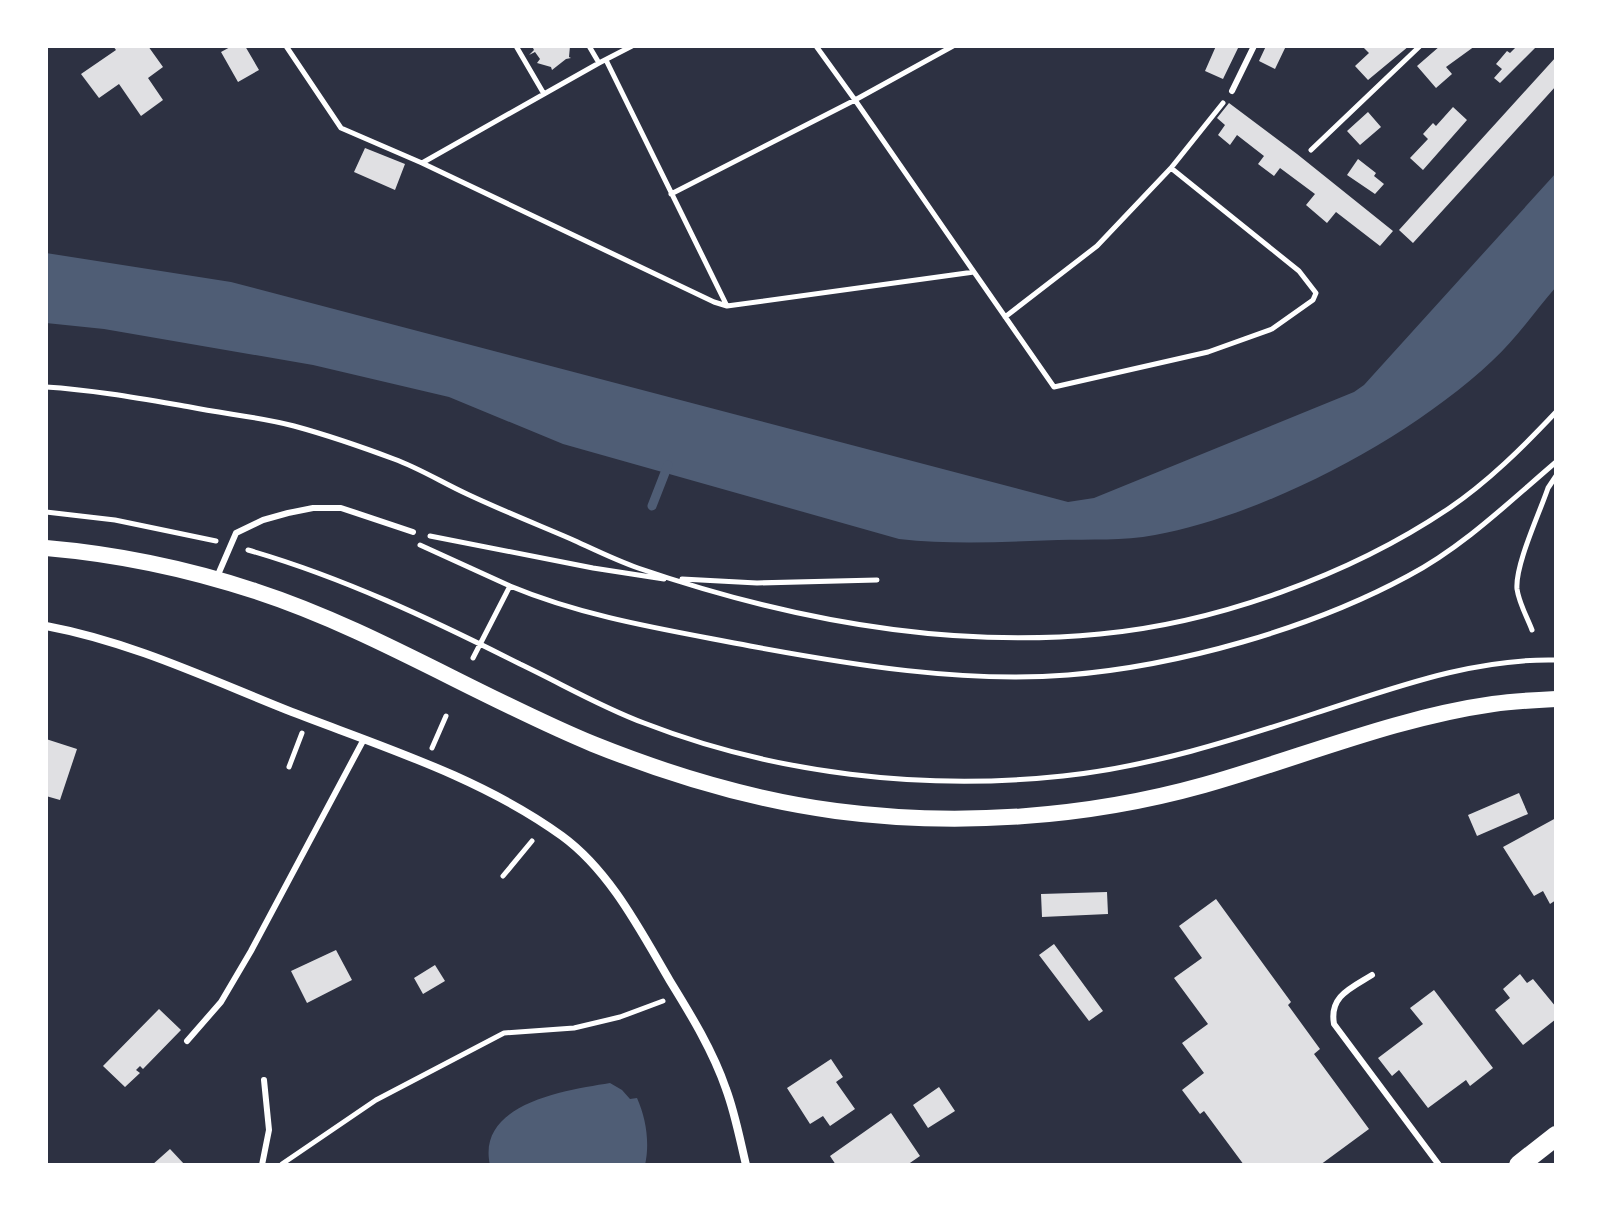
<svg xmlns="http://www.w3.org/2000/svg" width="1602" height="1211" viewBox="0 0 1602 1211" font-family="Manrope,sans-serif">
  <rect width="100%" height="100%" fill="#2d3142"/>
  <path fill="#4f5d75" d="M1556,173V287C1535,311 1516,339 1492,361C1409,439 1267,514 1155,535C1123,541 1090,539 1058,540C1005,542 952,545 899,539L563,444L449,397L313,365L104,329L46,323V253L231,282L1068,502L1094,498L1354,392L1364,385Z
    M610,1083L622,1090L630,1099L637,1098C646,1118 650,1143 645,1165H490C476,1103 567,1090 610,1083Z"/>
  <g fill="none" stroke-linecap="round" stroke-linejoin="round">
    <path stroke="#4f5d75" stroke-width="9" d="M652,506L668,465"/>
  </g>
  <path fill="#e0e0e3" d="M113,46H148L163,67L148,78L163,100L141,116L119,84L99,98L81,74L116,50Z
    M232,46H245L259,70L238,82L221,52Z
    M532,46H570L569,57L571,58L566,59L552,70L551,67L537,63L540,59L535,52L529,55L534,50Z
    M1216,46H1239L1223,79L1205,71Z
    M1266,46H1286L1275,69L1259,61Z
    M1362,46H1409L1368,80L1355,66L1369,53Z
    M1440,46H1475L1446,67L1452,74L1436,88L1417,66Z
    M1517,46H1537L1500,83L1494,78L1502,69L1496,64L1507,51L1510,53Z
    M1556,57V86L1413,243L1399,230Z
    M1229,103L1297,154L1393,231L1380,246L1336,212L1327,223L1306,205L1315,194L1280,168L1274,176L1258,164L1264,156L1237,135L1230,145L1218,135L1225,125L1217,118Z
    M1453,107L1467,120L1423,170L1410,158L1428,139L1423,134L1433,123L1436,126Z
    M1368,112L1381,127L1360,145L1347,131Z
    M365,148L405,164L395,190L354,172Z
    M1358,159L1376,173L1374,176L1384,184L1375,194L1347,175Z
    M46,739L77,749L60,800L46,796Z
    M1519,793L1528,814L1477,836L1468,815Z
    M1556,818V900L1550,904L1543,891L1534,896L1503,847Z
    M1107,892L1108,914L1042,917L1041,894Z
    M1216,899L1291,1002L1288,1005L1320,1049L1314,1054L1369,1129L1320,1165H1244L1204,1111L1200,1114L1182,1090L1204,1073L1182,1043L1208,1024L1174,978L1202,958L1179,926Z
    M1054,944L1103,1011L1089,1021L1039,955Z
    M336,950L352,980L307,1003L291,971Z
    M435,965L445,981L423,994L414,978Z
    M1520,974L1527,983L1533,979L1556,1007V1019L1523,1045L1495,1010L1510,998L1503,989Z
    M1434,990L1493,1068L1470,1086L1466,1080L1428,1108L1399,1070L1392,1076L1378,1058L1423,1024L1410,1008Z
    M159,1009L181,1030L143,1069L140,1066L136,1070L140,1073L125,1087L103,1066Z
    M831,1059L843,1077L836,1082L855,1109L830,1126L823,1116L810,1124L787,1088Z
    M939,1087L955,1111L928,1128L913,1105Z
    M891,1113L920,1156L907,1165H836L830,1156Z
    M170,1149L185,1165H152Z"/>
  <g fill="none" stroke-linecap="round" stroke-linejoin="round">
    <path stroke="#fff" stroke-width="5" d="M286,46L341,128L422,163L544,94
      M516,46L544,94L599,63
      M589,46L599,63L632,46
      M816,46L855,100L953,46
      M1311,150L1420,46
      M422,163L714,302L727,306L606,60
      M1171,168L1223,103
      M671,194L855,100L974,272L727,306
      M974,272L1054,387L1208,352L1272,329L1313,300L1316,293L1299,271L1171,168L1097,246L1005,317
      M46,387C94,390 143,399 190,407C224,414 261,417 294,426C327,435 362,447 394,459C419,468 443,483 467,494C501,510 536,524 571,539C593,549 615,560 638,568C784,618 945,649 1100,634C1217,623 1350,575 1448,509C1488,482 1523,447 1556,412
      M46,512L115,520L216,541
      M430,536L593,568L664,579
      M420,545L510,586
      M248,550C342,577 433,620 520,664C562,684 601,707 644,723C775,774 923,791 1063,776C1149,767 1234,740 1316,713C1394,688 1473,658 1556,660
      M682,579L757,583L877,580
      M1532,630C1527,617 1519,603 1517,589C1515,565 1540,512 1548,488L1556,476
      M473,658L510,586C587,618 668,630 750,646C853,665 961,683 1068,675C1178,666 1310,629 1408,576C1463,547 1509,502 1556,462
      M432,748L446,716
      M289,767L302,733
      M503,876L532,841
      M282,1164L376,1100L504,1033L574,1028L620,1017L663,1001"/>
    <path stroke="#fff" stroke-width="6" d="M1232,91L1254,46
      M217,577L236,533L263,520L288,513L313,508H341L413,532
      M1372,975C1351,988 1329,996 1334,1024L1439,1165
      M187,1041L221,1002L251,951L364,739
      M262,1165L269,1130L264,1080"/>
    <path stroke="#fff" stroke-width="8" d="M46,626C132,642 211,680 292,712C383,747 482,778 562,836C610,871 640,930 670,981C691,1015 713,1051 726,1089C735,1113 740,1140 746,1165"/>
    <path stroke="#fff" stroke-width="16" d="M46,548C116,554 188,569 255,591C372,629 479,697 593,744C670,775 754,800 836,811C957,827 1086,818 1204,785C1300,758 1394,718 1493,704C1514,701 1535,700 1556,699"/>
    <path stroke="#fff" stroke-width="20" d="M1519,1165L1556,1136"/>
  </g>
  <rect width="1602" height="1211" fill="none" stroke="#ffffff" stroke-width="96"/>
</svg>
